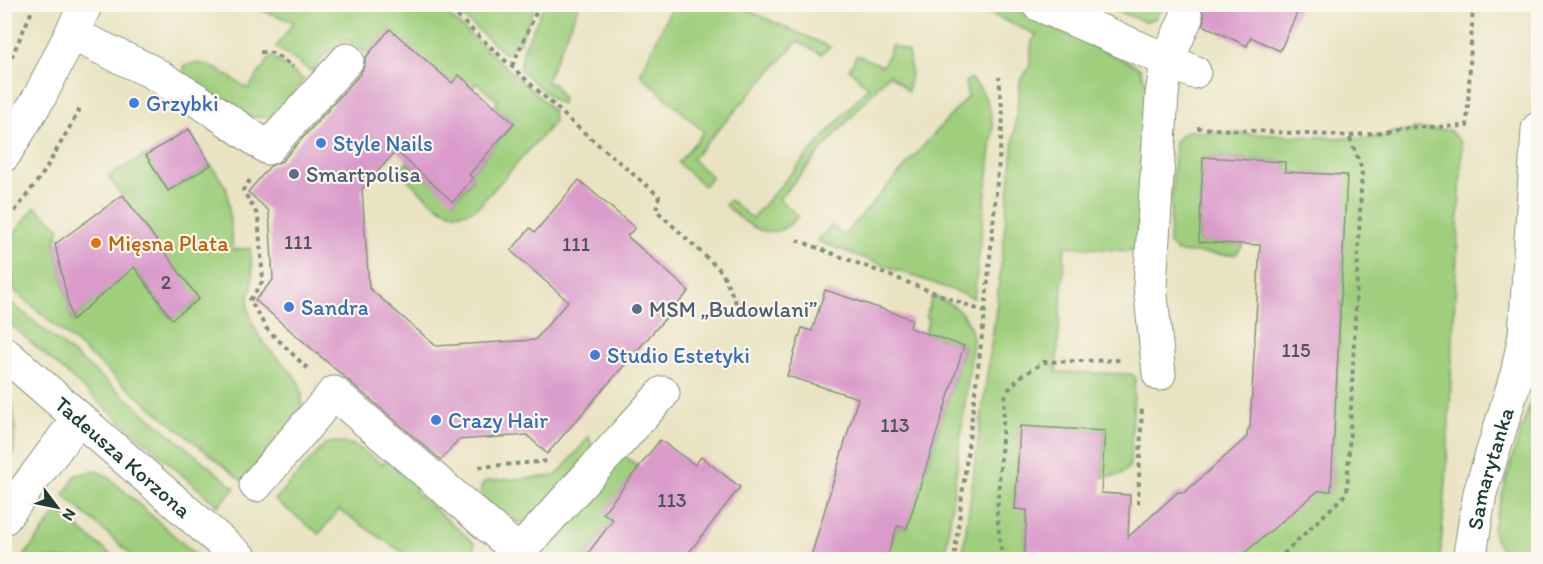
<svg xmlns="http://www.w3.org/2000/svg" width="1543" height="564" viewBox="0 0 1543 564" font-family="Itim,sans-serif">
  <rect width="100%" height="100%" fill="#fbf7ec"/>
  <filter id="ink" filterUnits="userSpaceOnUse"><feTurbulence type="fractalNoise" baseFrequency=".0167" numOctaves="2"/><feDisplacementMap in="SourceGraphic" scale="12" xChannelSelector="R" yChannelSelector="G"/><feConvolveMatrix kernelMatrix="1 2 1 2 8 2 1 2 1" color-interpolation-filters="sRGB"/></filter>
  <filter id="wash" filterUnits="userSpaceOnUse"><feTurbulence type="fractalNoise" baseFrequency=".008" numOctaves="4" result="noise"/><feDisplacementMap in="SourceGraphic" scale="24" xChannelSelector="R" yChannelSelector="G"/><feGaussianBlur stdDeviation="1.35" result="paint"/><feColorMatrix in="noise" values="0 0 0 0 0 0 0 0 0 0 0 0 0 0 0 0 0 1.4 0 .05"/><feComposite in="paint" operator="in"/></filter>
  <g filter="url(#wash)">
    <rect width="100%" height="100%" fill="#e9e3c2"/>
    <path fill="#9fcf7d" stroke="#5f8658" stroke-width="1.5" d="M247,5H437L545,102L553,112L554,122L480,205C450,229 425,195 403,175L402,167L407,162L454,201L473,179L469,175L514,123L495,106L498,101L476,83L473,87L459,76L452,83L390,30L368,54L347,40L325,54L312,72L276,47L294,22Z
      M450,5H536L519,43L505,54Z
      M544,5H579L546,82L554,84L563,99L562,104L555,101L520,70L523,51Z
      M673,5H736L830,47L821,54L798,41L692,159L712,177L704,186L678,163L704,132L640,74Z
      M971,5H1003L1133,64L1140,69L1147,86L1137,248L1128,251L1065,246L1056,372L1131,374L1135,377L1130,465C1123,477 1114,476 1102,477L1105,431L1020,426L1015,508L1027,510L1024,559L962,560L997,302L1020,81L1029,68L1032,41L1037,35Z
      M1136,5H1157L1162,7L1156,18L1145,22L1102,5Z
      M892,45L908,52L911,72L908,91L889,74L779,199L798,216C771,248 748,225 725,205L730,200L752,218L868,87L849,69L857,55L883,66Z
      M271,56L304,80L279,110L269,117H250L184,77V67C204,54 231,79 248,89Z
      M971,79C987,92 991,111 993,130L974,298L817,241L831,226L844,235L968,96L965,82Z
      M1413,129L1449,130L1461,142L1462,150L1446,481L1440,559H1230L1300,490L1331,491L1341,302H1331L1342,277L1346,175L1285,172V162L1203,157L1199,242L1244,244L1236,254L1229,255L1177,252L1169,244L1175,141L1186,131L1365,139L1370,137H1385L1392,132L1413,131Z
      M146,155L168,191L211,165L227,189L233,250L250,248C251,259 254,273 252,285C252,291 247,297 248,303C248,313 253,326 258,334C274,364 309,372 301,411L242,481L130,390L14,290L7,243L35,207L60,228L55,243L72,320L133,265L171,319L198,300L108,176Z
      M932,296C955,303 971,316 973,341L945,559L886,560L897,526L907,528L921,484L917,463L927,466L964,346L925,333L929,318L926,317Z
      M9,301L25,314L235,488L218,506L9,323L5,319L4,302Z
      M1538,369V559C1516,560 1495,555 1493,528L1514,452L1532,398Z
      M4,391C17,408 16,435 13,455L5,448Z
      M589,437L594,451L527,523C520,522 514,522 508,519C497,513 468,491 487,481L556,476Z
      M335,442L354,445L382,464L388,458L416,482V493L474,543L476,555L483,559H418L399,550L339,510L319,534L275,500L325,444Z
      M621,453L639,467L604,513L613,520L583,559L525,560Z
      M96,471L107,476L197,556L194,559H136L64,495L76,475Z
      M58,511L116,559H22Z"/>
    <g id="blocks">
      <path fill="#da9bcb" d="M1198,4H1301L1280,51L1251,37L1247,46L1203,25L1204,15Z
        M390,29L452,83L459,75L514,123L469,175L473,178L453,202L396,151L362,189L369,288L436,346L535,340L568,301L511,251L530,228L535,232L579,180L635,228L627,236L689,291L547,454L527,435L458,440L441,460L255,300L273,280L269,211L248,192L270,166L282,161L361,73L365,64V58Z
        M189,129L211,165L168,191L146,155Z
        M1203,157L1285,162V172L1347,175L1331,491H1318L1236,560H1024L1027,510L1015,509L1020,426L1105,431L1101,493L1130,495L1128,537L1178,492H1185L1247,437V431L1250,428L1260,245L1199,242Z
        M123,195L199,299L172,319L134,267L72,320L55,244Z
        M825,290L912,319L910,328L964,346L907,528L897,526L886,560H810L858,398L787,376L802,328L812,331Z
        M660,440L695,465L701,457L740,487L683,560H583L613,520L603,513Z"/>
    </g>
  </g>
  <g filter="url(#ink)">
    <use href="#blocks" fill-opacity="0" stroke="#84907b" stroke-width="1.5"/>
    <g fill="none" stroke-linecap="round" stroke-linejoin="round">
      <defs>
        <g id="minor">
          <path d="M1038,4L1194,72"/>
          <path d="M72,34L152,72L213,110L268,148L347,60"/>
          <path d="M4,155L40,96L86,4"/>
          <path id="s1" d="M4,353L242,560"/>
          <path d="M1159,374L1150,286L1162,95L1167,61L1186,18"/>
          <path d="M256,485L334,393L519,552L663,393"/>
          <path d="M4,518L78,419"/>
          <path id="s2" d="M1469,560L1480,493L1517,374L1525,335L1538,129"/>
        </g>
      </defs>
      <use href="#minor" stroke="#84907b" stroke-width="35"/>
      <path stroke="#84907b" stroke-width="4" stroke-dasharray="4.5 4.5" stroke-linecap="butt" d="M444,4L574,124L659,196L656,210L722,272L738,307
        M260,52L273,53L293,67
        M512,66L540,4
        M4,74L35,4
        M1197,128L1349,136L1381,132L1397,128L1467,126L1473,4
        M250,180L243,190L258,216L263,281L250,300L266,328L308,369
        M4,226L44,172L79,111V105
        M797,240L985,312L954,560
        M985,312L1003,117L999,77
        M479,467L549,461
        M1138,504L1142,406
        M1002,560L997,514L1003,423L1005,397L1009,389L1020,377L1044,362L1121,360
        M1277,560L1347,493L1362,169L1349,136"/>
      <use href="#minor" stroke="#fff" stroke-width="33"/>
    </g>
  </g>
  <g fill="#3f7fe0" stroke="#fbf7ec" stroke-width="2">
    <circle cx="134" cy="103" r="6"/>
    <circle cx="321" cy="143" r="6"/>
    <circle cx="289" cy="307" r="6"/>
    <circle cx="595" cy="355" r="6"/>
    <circle cx="436" cy="420" r="6"/>
  </g>
  <g fill="#5c6f8a" stroke="#fbf7ec" stroke-width="2">
    <circle cx="294" cy="174" r="6"/>
    <circle cx="637" cy="309" r="6"/>
  </g>
  <circle fill="#e8710a" stroke="#fbf7ec" stroke-width="2" cx="96" cy="243" r="6"/>
  <g text-anchor="middle" dominant-baseline="central" stroke-width="4.5" stroke-linejoin="round" paint-order="stroke">
    <g font-size="20" fill="#4e545a">
      <text x="298" y="242">111</text>
      <text x="576" y="244">111</text>
      <text x="166" y="282">2</text>
      <text x="1296" y="350">115</text>
      <text x="895" y="425">113</text>
      <text x="672" y="500">113</text>
    </g>
    <g font-size="22" fill="#366cbe" stroke="#fbf7ec" text-anchor="start">
      <text x="146" y="103">Grzybki</text>
      <text x="333" y="143">Style Nails</text>
      <text x="301" y="307">Sandra</text>
      <text x="607" y="355">Studio Estetyki</text>
      <text x="448" y="420">Crazy Hair</text>
    </g>
    <g font-size="22" fill="#4e5e75" stroke="#fbf7ec" text-anchor="start">
      <text x="306" y="174">Smartpolisa</text>
      <text x="649" y="309">MSM „Budowlani”</text>
    </g>
    <g font-size="22" fill="#c56008" stroke="#fbf7ec" text-anchor="start">
      <text x="108" y="243">Mięsna Plata</text>
    </g>
    <g font-size="22" fill="#1f3d34" stroke="#fbf7ec">
      <text stroke="none"><textPath href="#s1" startOffset="158">Tadeusza Korzona</textPath></text>
      <text stroke="none"><textPath href="#s2" startOffset="94">Samarytanka</textPath></text>
    </g>
  </g>
  <rect width="1543" height="564" fill="none" stroke="#fbf7ec" stroke-width="24"/>
  <g transform="translate(57 507) rotate(122)" stroke="#fbf7ec" stroke-width="4.5" paint-order="stroke">
  <path d="M0-4.5L10 22L0 15L-10 22Z" fill="#1f3d34"/>
  <text y="-9" font-size="16" font-weight="bold" text-anchor="middle" fill="#1f3d34">N</text>
  </g>
</svg>
